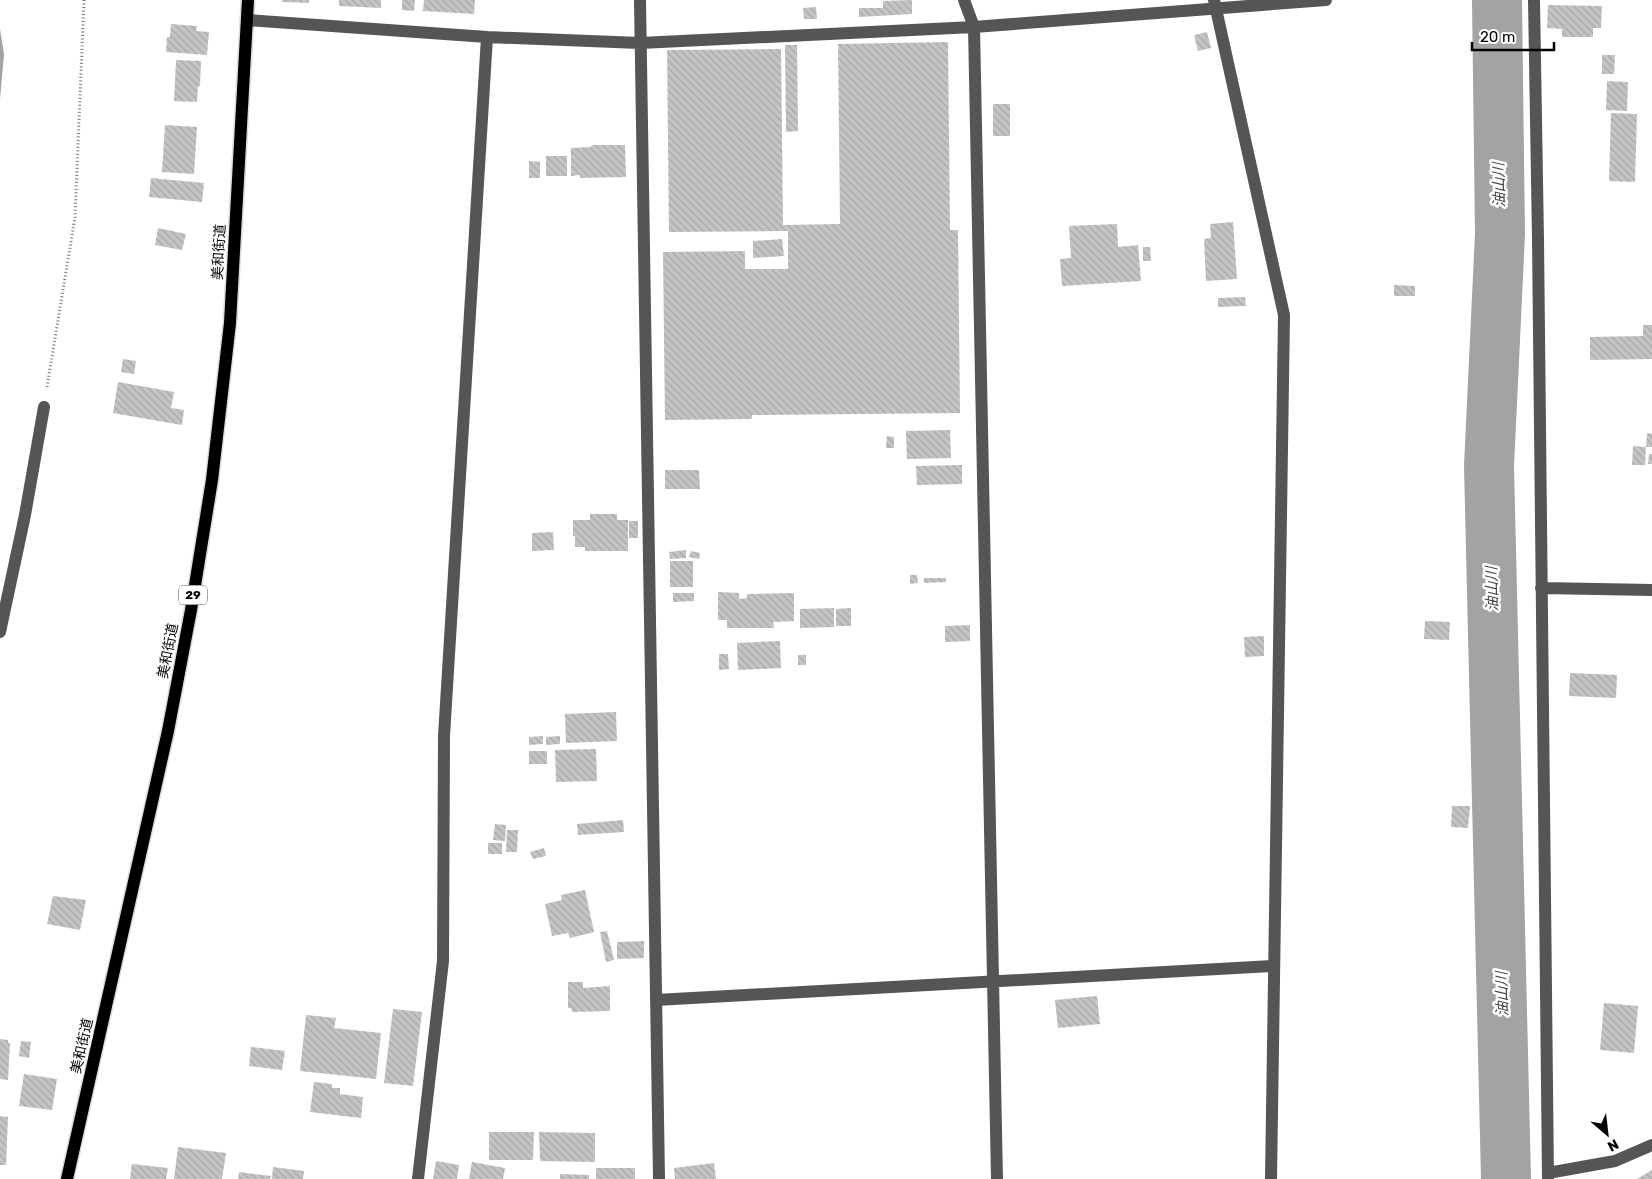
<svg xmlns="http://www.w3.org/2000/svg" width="1652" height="1179" viewBox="0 0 1652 1179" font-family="Rubik,'Noto Sans JP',sans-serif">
  <defs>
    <pattern id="water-ripples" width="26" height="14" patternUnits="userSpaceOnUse" patternTransform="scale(1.25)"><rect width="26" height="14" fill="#a3a3a3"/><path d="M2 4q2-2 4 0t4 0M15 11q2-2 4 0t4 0" fill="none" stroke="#8b8b8b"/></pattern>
    <pattern id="building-back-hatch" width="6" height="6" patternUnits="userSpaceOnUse" patternTransform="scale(1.25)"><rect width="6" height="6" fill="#c4c4c4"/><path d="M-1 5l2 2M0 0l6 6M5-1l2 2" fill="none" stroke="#a7a7a7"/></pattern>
  </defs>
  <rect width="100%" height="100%" fill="#fff"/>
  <path fill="url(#water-ripples)" d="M0,29L4,54L0,99Z"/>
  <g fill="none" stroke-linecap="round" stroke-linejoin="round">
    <path stroke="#a3a3a3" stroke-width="50" d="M1497,0L1500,234L1489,466L1506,1179"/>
  </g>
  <path fill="url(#building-back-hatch)" d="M282,0H309V3L282,2Z
    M339,0H381V8L339,6Z
    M402,0H415L414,11L402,10Z
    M424,0H475L474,14L423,11Z
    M912,0V14L859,17V8H883V1Z
    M1548,5L1602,6L1601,28H1593V37H1562V29L1547,28Z
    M816,7L817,19H804L803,8Z
    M171,24L197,26L196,31L209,32L207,55L166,52L167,37H170Z
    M1207,32L1211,48L1198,51L1194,35Z
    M948,42L950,230H958L960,413L752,415V419L665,420L663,252L745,251V269H788V231L669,232L667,50L781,49L783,225L840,224L838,44Z
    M785,45H797L798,131L786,132Z
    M1602,55H1615L1614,74H1602Z
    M176,60L201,61L200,86H198L197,102L174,101Z
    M1607,81L1628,82L1627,111L1606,110Z
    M993,104H1010V136H993Z
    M1611,113L1637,114L1635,182L1609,181Z
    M165,125L197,127L194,174L162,172Z
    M592,145H625L626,177L580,178V175L571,176V148L591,147Z
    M546,156H567V176H546Z
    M529,161L540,162V178H529Z
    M151,178L204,183L202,202L149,197Z
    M1233,222L1237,279L1206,281L1204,239L1211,238L1210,224Z
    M1117,224L1118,247L1138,245L1141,281L1062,286L1060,259L1071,258L1069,226Z
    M158,228L186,234L182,250L155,245Z
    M782,239L784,256L753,258V241Z
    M1143,247H1150L1151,261H1143Z
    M1394,285L1415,286V296H1394Z
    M1245,297L1246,306L1218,307V298Z
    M1643,325H1652V359L1590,360V337L1643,336Z
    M123,359L136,361L134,374L121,372Z
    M118,382L174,392L171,408L184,410L182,425L113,413Z
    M950,430L951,458L907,459L906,431Z
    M1647,433L1652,434V447H1646Z
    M887,436L894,437V448H886Z
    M1633,446L1646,447L1645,465H1632Z
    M1649,454H1652V464H1648Z
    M962,465V484L917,485L916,466Z
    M665,470H699L700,489H665Z
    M590,514H617V520H628V551H585V547H575V536H573V520H590Z
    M629,521H638V538H629Z
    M553,532L554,550L532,551V533Z
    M686,550V558L670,559L669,552Z
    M691,551L700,553L699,559L689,557Z
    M670,561H693V587H670Z
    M910,575H917L918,583L910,584Z
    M924,578H946V582L924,583Z
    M718,592L739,593V599L747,598V594L794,593V621L773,622L774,628H727V620H718Z
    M673,593H694V601L673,602Z
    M834,608V627L800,628V609Z
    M851,608V626H836V609Z
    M1425,621L1450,622L1449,640L1424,639Z
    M970,625V641L945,642V626Z
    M1264,636V656L1245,657L1244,637Z
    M780,641L781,668L738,670L737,643Z
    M719,654H728L729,669L719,670Z
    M798,655H806V665H798Z
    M1570,673L1617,675L1616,698L1569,696Z
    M616,712L617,741L566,743L565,714Z
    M543,736V744L529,745V737Z
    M560,736V744L546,745V737Z
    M596,749L597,781L556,782L555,750Z
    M529,751H547V764H529Z
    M1452,806H1470L1468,828L1451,827Z
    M623,820L624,832L578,835L577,824Z
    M495,824L506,825L505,841L493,840Z
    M507,830H518L517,852H506Z
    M488,843H502V854H488Z
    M544,848L546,856L533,859L530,852Z
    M585,890L594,932L570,938L568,933L552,936L545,904L562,900L561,895Z
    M53,896L86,900L80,930L47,924Z
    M607,931L614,960L606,962L600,932Z
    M644,941V958L617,959V942Z
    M568,982H583V988L610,986V1011L572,1012L571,1008H568Z
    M1097,996L1100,1024L1058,1028L1055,1000Z
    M1604,1003L1638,1006L1634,1053L1600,1050Z
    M393,1009L422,1012L413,1086L384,1083Z
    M306,1015L336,1018L334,1028L381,1033L376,1079L300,1071Z
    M0,1039L8,1040V1043H10L8,1080L0,1079Z
    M21,1041L31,1042L29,1058L19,1056Z
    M251,1047L285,1051L282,1070L249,1066Z
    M24,1074L57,1079L52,1110L19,1106Z
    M314,1082L332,1084V1088H340V1094L363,1097L361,1118L310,1112Z
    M0,1116L8,1117L6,1165H0Z
    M489,1132H534L533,1160H489Z
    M539,1132L595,1133V1162L540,1161Z
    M178,1147L226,1153L222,1179H174Z
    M436,1161L459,1165L457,1179H433Z
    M472,1162L505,1168L503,1179H469Z
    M714,1163L716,1179H675L674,1168Z
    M132,1164L168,1168L166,1179H130Z
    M273,1167L304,1171L303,1179H272Z
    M596,1168H635V1179H596Z
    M1652,1170V1179H1637Z
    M239,1172L271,1176L270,1179H238Z
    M560,1174L589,1175V1179H560Z"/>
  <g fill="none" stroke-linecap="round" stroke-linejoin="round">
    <defs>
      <path id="major" d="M67,1179L168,731L191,610L212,480L230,323L248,0"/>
    </defs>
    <use href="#major" stroke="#dbdbdb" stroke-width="15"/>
    <path stroke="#777" stroke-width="3" stroke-dasharray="1 2.5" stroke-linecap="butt" d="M47,387L75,217L84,0"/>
    <path stroke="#555" stroke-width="12" d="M640,0L659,1179
      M964,0L974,27L997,1179
      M1214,0L1284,315L1271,1179
      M1534,0L1538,239L1548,1179
      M247,20L487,37L640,43L974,27L1326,0
      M1541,588L1652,590
      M0,632L25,515L44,407
      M656,1000L1274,966
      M1548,1173L1615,1161L1652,1145
      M418,1179L443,961L444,736L487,37"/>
    <use href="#major" stroke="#000" stroke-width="12"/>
  </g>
  <g text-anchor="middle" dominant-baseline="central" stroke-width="5" stroke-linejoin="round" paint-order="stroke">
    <rect fill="#fff" stroke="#4c4c4c" stroke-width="1" x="179" y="585.5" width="28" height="19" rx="4"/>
    <g font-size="12" font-weight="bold" fill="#000">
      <text x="193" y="595">29</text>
    </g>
    <g font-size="14" fill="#000" stroke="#fff">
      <text transform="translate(219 252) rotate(-87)">美和街道</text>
      <text transform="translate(168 651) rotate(-79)">美和街道</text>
      <text transform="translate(82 1046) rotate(-77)">美和街道</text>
    </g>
    <g font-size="15" font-style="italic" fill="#444" stroke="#fff">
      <text transform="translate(1499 185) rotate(-91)">油山川</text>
      <text transform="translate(1492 589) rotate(-91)">油山川</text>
      <text transform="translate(1502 994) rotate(-91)">油山川</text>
    </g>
  </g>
  <g transform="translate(1607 1134) rotate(152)" stroke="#ffffff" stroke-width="4" paint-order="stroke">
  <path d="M0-4L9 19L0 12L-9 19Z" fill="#000000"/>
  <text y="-8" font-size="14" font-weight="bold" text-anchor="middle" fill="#000000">N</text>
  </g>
  <path d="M1472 42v8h82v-8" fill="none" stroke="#000000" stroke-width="2.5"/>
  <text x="1480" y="42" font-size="15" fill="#000000" stroke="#ffffff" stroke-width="4" paint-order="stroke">20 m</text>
</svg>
